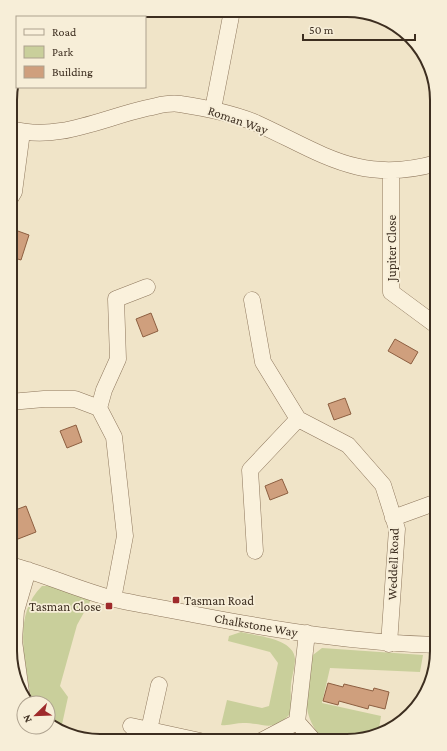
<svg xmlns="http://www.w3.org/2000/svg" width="447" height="751" viewBox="0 0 447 751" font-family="'Crimson Pro',serif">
  <rect width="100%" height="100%" fill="#f0e4c8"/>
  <path fill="#c9cf9b" d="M42,586H56L92,598L77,625L60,686L68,697L61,729L48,724V703H32C26,665 11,616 42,586Z
    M241,632C256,636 294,638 295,659C295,667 292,676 291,684C290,694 292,704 290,714C272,733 265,723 243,723C236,723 229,726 221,725L227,700L262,708L269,706L278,663L270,652L228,641L229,636Z
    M322,648L423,655L420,672L330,668L322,703L381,716L378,735L351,740L339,734L336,741H325C300,718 305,689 309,658Z"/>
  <path fill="#cf9f7d" stroke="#8d5f41" d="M15,230L29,235L21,260L11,257V238Z
    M151,313L158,331L143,337L136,319Z
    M395,339L418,352L411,364L388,351Z
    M345,398L351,414L334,420L328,404Z
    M76,425L82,442L67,448L60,431Z
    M282,479L288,493L270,500L265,486Z
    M26,506L36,532L18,539L10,518V512Z
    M328,683L343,687L344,684L373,691L374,688L389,692L385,709L369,705L368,709L339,701L338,705L323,701Z"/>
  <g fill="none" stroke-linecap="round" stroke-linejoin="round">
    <defs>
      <path id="minor" d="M213,109L232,11
        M11,129C58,142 102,118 147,108C158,106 168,102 180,104C206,108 232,113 256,123C322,153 360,185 437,163
        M391,172V292L437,326
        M11,197L14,192L22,132
        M252,300L263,362L298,419L348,445L383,485L397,529L389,644
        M10,402L44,399H75L99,408L114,437L125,536L113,599
        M99,408L104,390L118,359L116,299L147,287
        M393,518L437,502
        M255,551L250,470L298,419
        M10,565C45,574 78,590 114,599C141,605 169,609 197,615C276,630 356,643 437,645
        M21,692L14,641L16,611L28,570
        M297,722L314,741
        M131,726L200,741
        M149,730L159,685
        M261,741L297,722L307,633"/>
    </defs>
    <use href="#minor" stroke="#8d765c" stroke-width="17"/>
    <use href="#minor" stroke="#faf1dc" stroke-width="16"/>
  </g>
  <g fill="#9e2a2b" stroke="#f7eed8" stroke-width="1.5">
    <rect x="172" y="596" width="8" height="8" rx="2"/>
    <rect x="105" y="602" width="8" height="8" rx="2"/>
  </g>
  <g text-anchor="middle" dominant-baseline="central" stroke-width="3.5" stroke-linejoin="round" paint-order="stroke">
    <g font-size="13" fill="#3d2e20" stroke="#f7eed8">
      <text transform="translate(238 120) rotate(19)">Roman Way</text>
      <text transform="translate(391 248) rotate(-90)">Jupiter Close</text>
      <text transform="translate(393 564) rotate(-88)">Weddell Road</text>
      <text transform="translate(256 625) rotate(10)">Chalkstone Way</text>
    </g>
    <g font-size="13" fill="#3d2e20" stroke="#f7eed8" text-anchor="start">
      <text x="184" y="600">Tasman Road</text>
      <text x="101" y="606" text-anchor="end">Tasman Close</text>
    </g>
  </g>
  <path d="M0 0H447V751H0ZM100 17H347A83 83 0 0 1 430 100V651A83 83 0 0 1 347 734H100A83 83 0 0 1 17 651V100A83 83 0 0 1 100 17Z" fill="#f7eed8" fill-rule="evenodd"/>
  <path fill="none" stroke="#3d2e20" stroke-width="2" d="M100 17H347A83 83 0 0 1 430 100V651A83 83 0 0 1 347 734H100A83 83 0 0 1 17 651V100A83 83 0 0 1 100 17Z"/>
  <rect x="16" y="16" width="130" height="72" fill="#f7eed8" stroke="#ada18e"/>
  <rect x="24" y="29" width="20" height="6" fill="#faf1dc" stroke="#ada18e"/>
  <text x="52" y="36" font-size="12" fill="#3d2e20">Road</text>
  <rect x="24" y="46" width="20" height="12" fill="#c9cf9b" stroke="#ada18e"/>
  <text x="52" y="56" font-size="12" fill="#3d2e20">Park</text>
  <rect x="24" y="66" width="20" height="12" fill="#cf9f7d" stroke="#ada18e"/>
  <text x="52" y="76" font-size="12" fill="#3d2e20">Building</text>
  <g transform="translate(36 715) rotate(247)"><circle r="19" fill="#f7eed8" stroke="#ada18e"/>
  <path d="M0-3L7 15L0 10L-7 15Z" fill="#9e2a2b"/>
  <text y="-6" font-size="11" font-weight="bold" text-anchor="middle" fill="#3d2e20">N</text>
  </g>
  <path d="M303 34v6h112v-6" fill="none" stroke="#3d2e20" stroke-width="2"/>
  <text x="309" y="34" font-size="12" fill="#3d2e20" stroke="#f7eed8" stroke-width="3" paint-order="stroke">50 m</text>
</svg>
